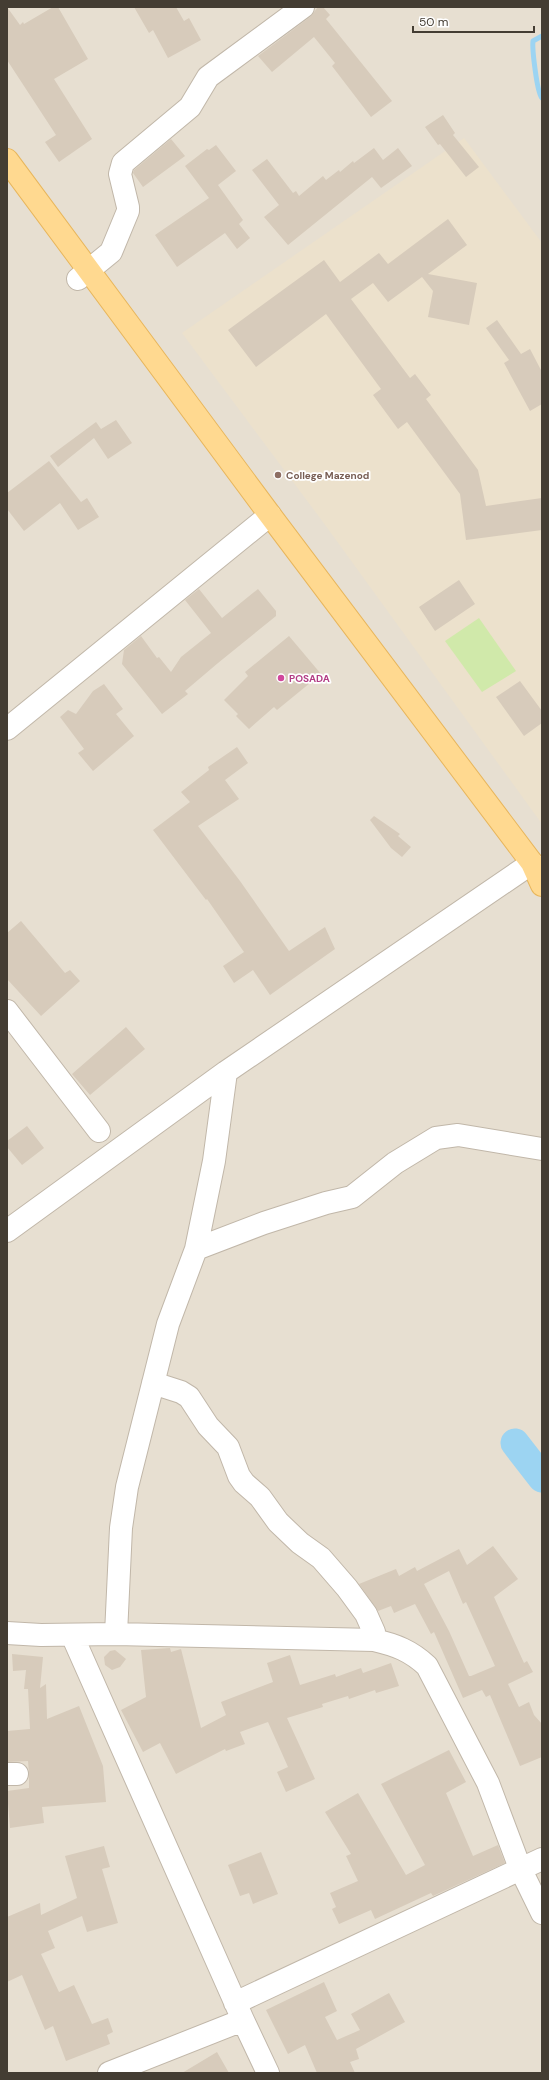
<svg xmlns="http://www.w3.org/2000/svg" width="549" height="2080" viewBox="0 0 549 2080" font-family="'DM Sans',sans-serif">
  <rect width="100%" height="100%" fill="#f2ede3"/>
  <path fill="#e7dfd1" d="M7,7H542V2073H7Z"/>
  <path fill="#ece1cc" d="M464,138L542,243V824L323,522L182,333Z"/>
  <path fill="#d0e9aa" d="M479,618L516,671L482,692L445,641Z"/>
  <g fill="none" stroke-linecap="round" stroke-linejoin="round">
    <path stroke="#9cd4f2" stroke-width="5" d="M542,36L533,41C532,49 537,93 542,98"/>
    <path stroke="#9cd4f2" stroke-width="29" d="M515,1443L542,1478"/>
  </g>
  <path fill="#d7cbbb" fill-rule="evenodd" d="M7,7L20,25L23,22L24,24L53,7H58L88,59L54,79L92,139L59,162L45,142L56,135L7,60Z
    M134,7H176L184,21L189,18L201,40L168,58L153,30L149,33Z
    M318,7H323L330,15L326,19L392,101L371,117L332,66L335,63L314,37L272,72L258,56L310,17Z
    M443,115L455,133L453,135L479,167L466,177L440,144L438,145L425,127Z
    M171,139L185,156L143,187L133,173L134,170Z
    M216,145L236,171L218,185L243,220L239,224L250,238L237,249L225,233L177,267L155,235L209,198L185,166L207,149L209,150Z
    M374,148L383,160L398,148L412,166L381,188L372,177L288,245L264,217L279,205L252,170L267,159L293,193L296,191L299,196L323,176L326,180L339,170L340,172L353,161L354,163Z
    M448,219L467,245L428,274L477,283L469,325L428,317L433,291L422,277L388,302L373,283L351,299L410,378L415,374L431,395L426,399L478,470L486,506L542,498V530L466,540L460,494L407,422L398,429L373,395L381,389L326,314L256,367L228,330L324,260L340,282L379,253L388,264Z
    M497,320L521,354L530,349L542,372V404L530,411L504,363L509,360L486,328Z
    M116,420L132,443L108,459L94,438L58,467L50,456L96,422L101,429Z
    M49,461L81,502L87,498L99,517L78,530L60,503L24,531L7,509V493Z
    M459,580L475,604L435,631L419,607Z
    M199,589L222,618L258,589L276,611V616L218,663L185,691L188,694L162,714L122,664L124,650L141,636L157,658L159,657L171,672L181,657L211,633L185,600Z
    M289,636L321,674L277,710L274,707L249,729L236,716L238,714L224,700L248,676L245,672Z
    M520,681L542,711V723L524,736L496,697Z
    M104,684L123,709L116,714L134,736L93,771L78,753L84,749L60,717L68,710L76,714L93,691Z
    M237,747L248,763L225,780L239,799L198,826L240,881L289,951L325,927L335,949L270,995L253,970L234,983L223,966L244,952L207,899L206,900L153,830L190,802L181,792L209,770L208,767Z
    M374,816L400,834L398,836L411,847L402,857L391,848L370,820Z
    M21,921L65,973L70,970L80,981L41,1016L7,979V933Z
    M126,1027L145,1049L90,1095L72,1074Z
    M27,1126L44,1148L22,1165L7,1147V1141Z
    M493,1546L518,1579L494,1597L524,1663L527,1661L533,1672L508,1684L519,1707L529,1702L534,1715L542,1724V1757L520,1766L490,1695L486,1697L482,1690L463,1698L434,1632L431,1634L415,1604L394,1613L391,1606L378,1611L359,1584L396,1569L399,1576L415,1567L417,1571L459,1549L467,1565ZM449,1571L463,1604L466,1602L495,1666L471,1676H469L449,1631L424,1584Z
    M170,1648L171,1652L181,1649L201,1728L226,1715L221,1702L273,1682L267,1663L290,1655L300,1685L335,1674L336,1677L361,1668L363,1673L391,1663L399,1686L376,1693L375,1690L349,1699L348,1696L322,1704L323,1707L287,1718L315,1779L286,1792L277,1772L288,1767L268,1722L240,1732L245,1744L226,1751L225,1749L176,1774L160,1743L143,1752L121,1710L146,1697L141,1650Z
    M115,1650L126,1659L120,1667L112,1670L105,1665L104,1657L110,1651Z
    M12,1654L43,1657L40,1688L46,1684L47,1719L79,1706L103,1766L106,1802L42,1807L44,1823L10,1828L7,1791L29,1788V1774L28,1761L7,1762V1731L30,1729L28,1689H24L26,1670L13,1671Z
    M449,1750L466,1782L446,1793L473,1856L498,1845L505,1863L433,1896L431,1893L375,1919L371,1910L339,1924L332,1909L336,1907L330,1893L358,1881L346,1856L351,1854L325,1812L358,1793L406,1875L425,1865L381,1784Z
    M104,1846L110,1867L102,1869L118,1923L87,1932L82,1916L48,1931L55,1948L41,1954L59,1992L74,1985L92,2024L108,2018L113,2032L107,2035L110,2044L66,2061L53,2026L45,2030L22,1975L7,1982V1917L40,1903L41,1915L77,1898L65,1856Z
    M261,1852L278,1894L253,1904L249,1893L240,1896L228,1865Z
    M324,1982L337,2011L325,2017L337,2040L360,2030L351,2014L389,1993L405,2022L356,2049L359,2059L350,2062L355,2073H317L305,2045L288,2054L266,2010Z
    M217,2052L229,2073H182Z"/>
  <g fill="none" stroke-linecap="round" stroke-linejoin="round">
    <defs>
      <path id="minor" d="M78,279L111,252L128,211V207L120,174L123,163L190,107L208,77L303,7
        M7,729L270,515
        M7,1011L99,1131
        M7,1231L226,1072L532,863
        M196,1249L264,1223L326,1203L352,1197L395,1163L436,1138L458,1135L542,1149
        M153,1383L181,1392L189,1397L208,1426L228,1447L239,1476L244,1483L260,1497L278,1522L300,1543L321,1558L347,1588L366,1614L374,1632V1640
        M7,1633L41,1635L116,1634L374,1640C396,1645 411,1651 427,1666L488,1783L520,1868L542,1913
        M116,1634L121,1528L127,1487L168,1324L196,1249L214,1161L226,1072
        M72,1635L243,2020
        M7,1774H17
        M235,2003L542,1859
        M109,2073L243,2020L268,2073"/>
      <path id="major" d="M7,160L270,515L532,863L542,885"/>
    </defs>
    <use href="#minor" stroke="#c1b7a9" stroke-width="24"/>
    <use href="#major" stroke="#e8b65c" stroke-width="24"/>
    <use href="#minor" stroke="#fff" stroke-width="22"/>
    <use href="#major" stroke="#ffd990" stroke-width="22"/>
  </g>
  <circle fill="#8d6e63" stroke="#fff" stroke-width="1.5" cx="278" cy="475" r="4"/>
  <circle fill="#d1479c" stroke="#fff" stroke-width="1.5" cx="281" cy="678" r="4"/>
  <g text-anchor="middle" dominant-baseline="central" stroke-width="3.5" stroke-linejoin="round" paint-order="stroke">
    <g font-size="10" font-weight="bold" fill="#785e54" stroke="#fff" text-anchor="start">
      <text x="286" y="475">College Mazenod</text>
    </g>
    <g font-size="10" font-weight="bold" fill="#b23c85" stroke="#fff" text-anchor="start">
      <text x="289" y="678">POSADA</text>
    </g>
  </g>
  <rect width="549" height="2080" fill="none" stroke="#443d33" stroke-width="16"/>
  <path d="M413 26v6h121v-6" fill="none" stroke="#443d33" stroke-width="2"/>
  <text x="419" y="26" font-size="12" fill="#443d33" stroke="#ffffff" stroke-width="3" paint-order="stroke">50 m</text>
</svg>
